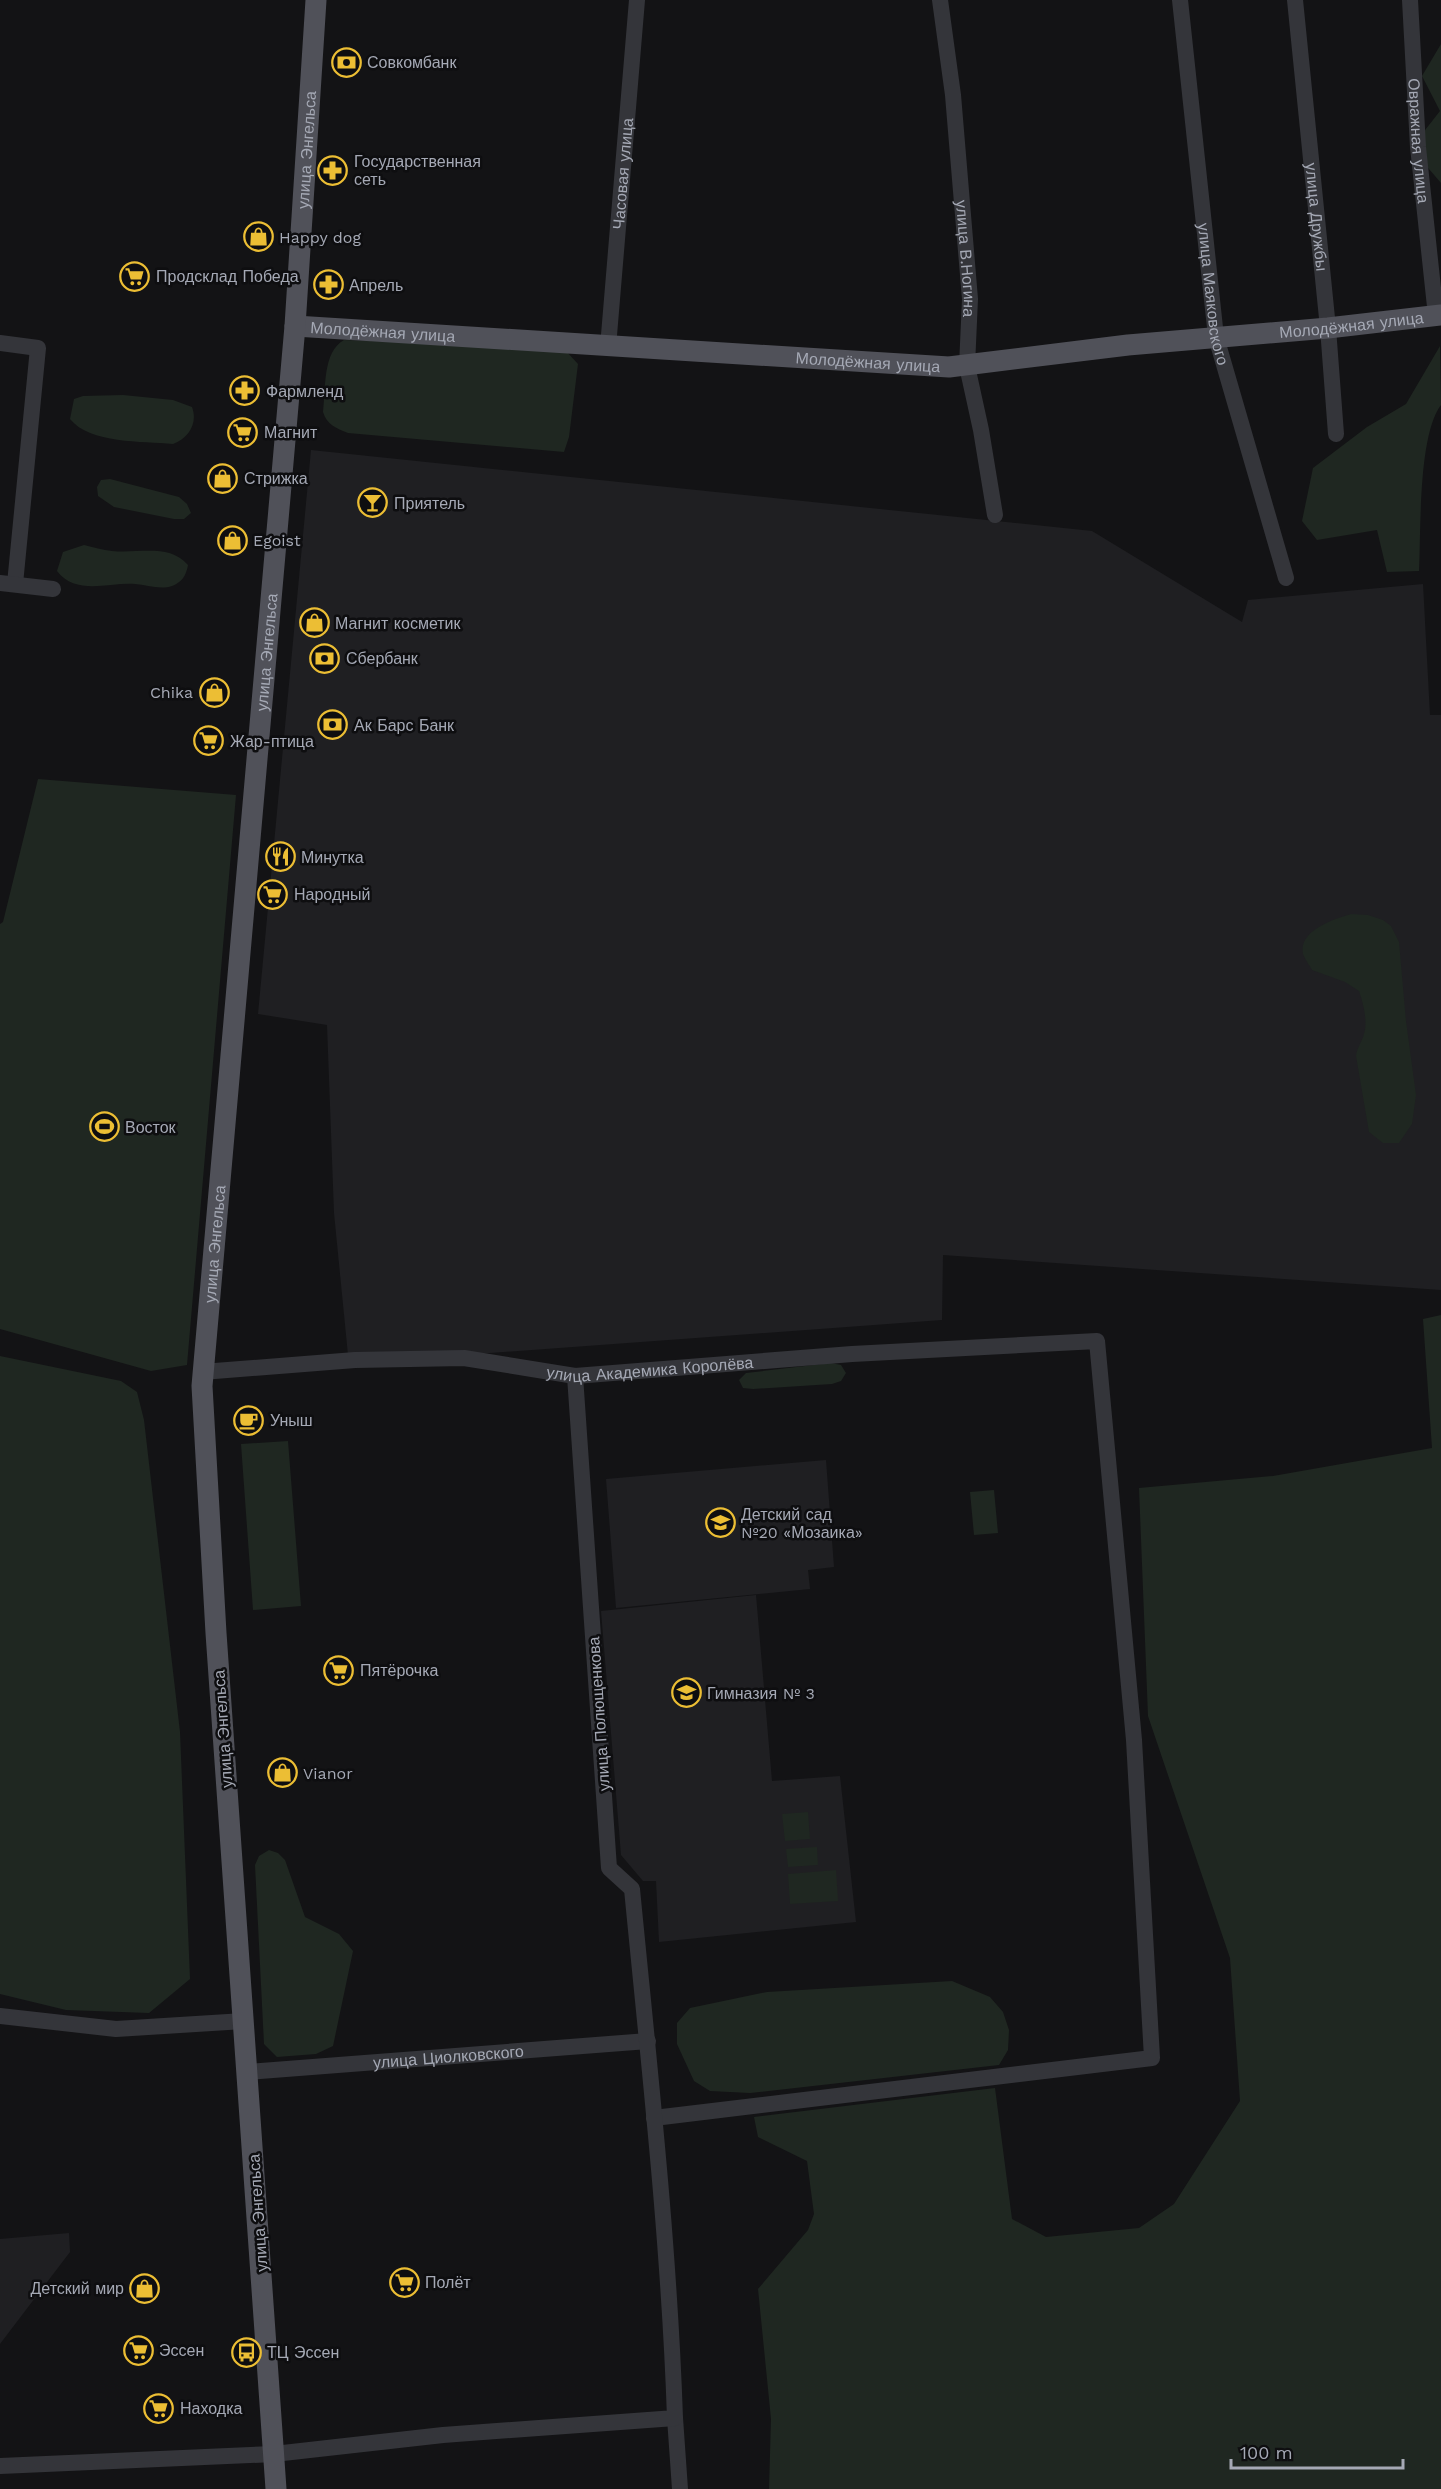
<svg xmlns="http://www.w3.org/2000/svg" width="1441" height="2489" viewBox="0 0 1441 2489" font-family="'Work Sans',sans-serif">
  <rect width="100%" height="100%" fill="#131315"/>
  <path fill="#1f1f22" d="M311,450L1092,531L1242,622L1248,600L1423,584L1430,715H1441V1290L943,1255L942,1320L490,1353L348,1355L334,1213L327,1025L258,1014Z
    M826,1460L834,1567L808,1570L810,1589L616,1608L606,1479Z
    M756,1595L772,1781L840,1776L856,1922L659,1942L656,1881H643L621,1855L601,1611Z
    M69,2233L70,2252L0,2344V2239Z"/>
  <path fill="#1f2721" d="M1441,44V183L1411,148L1440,111L1422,76Z
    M344,340L559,348L567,352L578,364L569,437L564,452L348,433C336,428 327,425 323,412C326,390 322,352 344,340Z
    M1440,346L1441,405C1418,435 1421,531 1419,571L1387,572L1377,530L1317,540L1302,521L1313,468L1367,427L1406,404Z
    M123,395L173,400L192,407C198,423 189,438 173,444C142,441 90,444 70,419L74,399L83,396Z
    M110,479L179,497L187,504L191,513L184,519H174L114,507L98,496L97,487L101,480Z
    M84,545C93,547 103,550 112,551C138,554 169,543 188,565C186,576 182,582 172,586C160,590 147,585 135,584C109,582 76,596 57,571L63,552Z
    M38,779L236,795L187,1365L151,1371L0,1329V924L3,922Z
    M1351,914L1368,915L1383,920L1391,926L1399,942L1406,1021L1416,1095L1412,1124L1399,1143H1383L1369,1132L1356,1056C1357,1047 1362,1042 1364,1034C1368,1021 1363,1003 1359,991L1345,982L1312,970C1309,965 1305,959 1303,954C1298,930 1335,919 1351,914Z
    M1441,1315V2489H769L771,2419L758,2289L808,2230L814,2214L807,2161L758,2137L754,2117L995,2088L1012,2219L1046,2237L1139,2228L1174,2204L1240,2101L1230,1958L1148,1716L1139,1488L1273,1476L1432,1448L1423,1319Z
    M0,1356L121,1381L137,1392L144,1420L180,1732L190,1979L149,2013L66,2010L0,1994Z
    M831,1363L841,1365L846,1373L841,1381L832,1384L753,1389L743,1388L739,1380L746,1373Z
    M288,1441L301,1606L253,1610L241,1444Z
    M994,1490L998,1533L974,1535L970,1492Z
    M808,1812L810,1839L785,1841L782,1814Z
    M817,1847L818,1865L788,1867L786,1849Z
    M269,1850L278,1853L285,1860L305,1917L339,1934L353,1951L333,2046L316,2054L277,2057L264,2044L255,1865L259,1856Z
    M836,1870L838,1901L790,1904L788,1874Z
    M952,1981L990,1997L1003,2012L1009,2030L1008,2050L999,2065L750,2093L710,2091L694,2081L677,2044V2023L690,2008L767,1992Z"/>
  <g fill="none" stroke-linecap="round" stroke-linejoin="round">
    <g stroke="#34353a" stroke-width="16">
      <path id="s1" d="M940,0L953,95L970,299L967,366L981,430L995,515"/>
      <path id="s2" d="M1180,0L1216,337L1286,578"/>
      <path id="s3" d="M1295,0L1328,328L1336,434"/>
      <path id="s4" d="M1410,0L1418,147L1436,316"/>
      <path d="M0,343L38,348L15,584"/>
      <path id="s5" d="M608,347L637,0"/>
      <path d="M0,583L53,589"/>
      <path id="s6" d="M202,1372L355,1360L464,1358L575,1376L852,1354L1097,1341L1134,1740L1152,2058L654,2118"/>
      <path d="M0,2016L116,2029L244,2021"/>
      <path id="s7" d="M248,2072L648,2041"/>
      <path d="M675,2418L680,2489"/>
      <path d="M0,2466L274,2454L443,2435L675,2418C669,2241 649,2065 632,1889L609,1868L575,1376"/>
    </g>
    <g stroke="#505159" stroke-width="21">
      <path id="s8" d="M295,326L949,367L1128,345L1328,328L1441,315"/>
      <path id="s9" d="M276,2489L216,1633L202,1386L295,326L316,0"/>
    </g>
  </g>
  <defs>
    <symbol id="bank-ring" viewBox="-11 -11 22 22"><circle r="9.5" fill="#0e0e10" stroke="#ecbe34" stroke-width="1.5"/><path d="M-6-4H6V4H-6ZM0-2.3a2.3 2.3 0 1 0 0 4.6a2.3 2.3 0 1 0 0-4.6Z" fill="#ecbe34"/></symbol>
    <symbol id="pharmacy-ring" viewBox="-11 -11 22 22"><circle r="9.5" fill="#0e0e10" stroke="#ecbe34" stroke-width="1.5"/><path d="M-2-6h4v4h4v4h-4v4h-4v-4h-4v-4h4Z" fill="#ecbe34"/></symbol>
    <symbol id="shop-ring" viewBox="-11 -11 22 22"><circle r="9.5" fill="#0e0e10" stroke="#ecbe34" stroke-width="1.5"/><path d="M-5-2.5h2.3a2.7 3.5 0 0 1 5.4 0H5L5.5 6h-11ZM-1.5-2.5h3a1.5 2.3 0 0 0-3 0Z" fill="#ecbe34"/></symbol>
    <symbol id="supermarket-ring" viewBox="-11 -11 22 22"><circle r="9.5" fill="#0e0e10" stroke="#ecbe34" stroke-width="1.5"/><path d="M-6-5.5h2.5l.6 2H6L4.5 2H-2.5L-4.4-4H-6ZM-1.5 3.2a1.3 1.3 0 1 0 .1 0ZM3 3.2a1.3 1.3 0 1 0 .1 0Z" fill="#ecbe34"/></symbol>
    <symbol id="bar-ring" viewBox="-11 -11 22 22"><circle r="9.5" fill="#0e0e10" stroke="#ecbe34" stroke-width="1.5"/><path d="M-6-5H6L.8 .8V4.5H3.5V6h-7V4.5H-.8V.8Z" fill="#ecbe34"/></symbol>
    <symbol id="restaurant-ring" viewBox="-11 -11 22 22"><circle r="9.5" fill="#0e0e10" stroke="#ecbe34" stroke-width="1.5"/><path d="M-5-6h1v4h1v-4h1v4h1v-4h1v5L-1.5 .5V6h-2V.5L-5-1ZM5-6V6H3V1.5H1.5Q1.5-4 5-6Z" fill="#ecbe34"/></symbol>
    <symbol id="stadium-ring" viewBox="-11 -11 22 22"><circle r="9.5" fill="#0e0e10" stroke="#ecbe34" stroke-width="1.5"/><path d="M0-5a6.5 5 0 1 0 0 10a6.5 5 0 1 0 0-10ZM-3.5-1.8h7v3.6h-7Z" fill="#ecbe34"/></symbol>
    <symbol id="cafe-ring" viewBox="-11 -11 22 22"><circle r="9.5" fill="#0e0e10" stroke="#ecbe34" stroke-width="1.5"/><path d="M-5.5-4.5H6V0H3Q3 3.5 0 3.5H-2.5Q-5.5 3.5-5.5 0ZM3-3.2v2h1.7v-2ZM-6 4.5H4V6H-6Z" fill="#ecbe34"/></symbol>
    <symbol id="school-ring" viewBox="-11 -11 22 22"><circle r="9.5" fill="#0e0e10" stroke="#ecbe34" stroke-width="1.5"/><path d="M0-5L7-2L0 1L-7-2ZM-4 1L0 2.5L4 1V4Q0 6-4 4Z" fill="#ecbe34"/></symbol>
    <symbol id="bus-ring" viewBox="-11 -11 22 22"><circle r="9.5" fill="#0e0e10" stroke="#ecbe34" stroke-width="1.5"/><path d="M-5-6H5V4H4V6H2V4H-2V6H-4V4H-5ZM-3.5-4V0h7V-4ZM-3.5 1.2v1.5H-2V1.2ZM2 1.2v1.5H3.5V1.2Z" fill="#ecbe34"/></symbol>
  </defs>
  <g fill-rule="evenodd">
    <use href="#bank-ring" x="330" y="46" width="33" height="33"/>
    <use href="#pharmacy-ring" x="316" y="154" width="33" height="33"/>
    <use href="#shop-ring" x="242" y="220" width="33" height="33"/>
    <use href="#supermarket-ring" x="118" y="260" width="33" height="33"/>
    <use href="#pharmacy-ring" x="312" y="268" width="33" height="33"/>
    <use href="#pharmacy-ring" x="228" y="374" width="33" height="33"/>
    <use href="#supermarket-ring" x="226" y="416" width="33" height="33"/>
    <use href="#shop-ring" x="206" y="462" width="33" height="33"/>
    <use href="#bar-ring" x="356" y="486" width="33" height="33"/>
    <use href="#shop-ring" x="216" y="524" width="33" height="33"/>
    <use href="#shop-ring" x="298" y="606" width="33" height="33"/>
    <use href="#bank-ring" x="308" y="642" width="33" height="33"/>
    <use href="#shop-ring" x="198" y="676" width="33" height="33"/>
    <use href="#bank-ring" x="316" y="708" width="33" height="33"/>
    <use href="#supermarket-ring" x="192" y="724" width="33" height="33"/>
    <use href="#restaurant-ring" x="264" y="840" width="33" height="33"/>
    <use href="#supermarket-ring" x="256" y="878" width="33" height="33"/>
    <use href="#stadium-ring" x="88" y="1110" width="33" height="33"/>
    <use href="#cafe-ring" x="232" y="1404" width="33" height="33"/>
    <use href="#school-ring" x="704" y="1506" width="33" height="33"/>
    <use href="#supermarket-ring" x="322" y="1654" width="33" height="33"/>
    <use href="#school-ring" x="670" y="1676" width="33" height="33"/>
    <use href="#shop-ring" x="266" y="1756" width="33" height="33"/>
    <use href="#supermarket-ring" x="388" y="2266" width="33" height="33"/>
    <use href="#shop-ring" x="128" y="2272" width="33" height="33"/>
    <use href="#supermarket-ring" x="122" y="2334" width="33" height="33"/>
    <use href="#bus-ring" x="230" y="2336" width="33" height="33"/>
    <use href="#supermarket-ring" x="142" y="2392" width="33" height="33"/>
  </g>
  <g text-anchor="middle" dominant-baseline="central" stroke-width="5" stroke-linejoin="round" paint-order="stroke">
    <g font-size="16" fill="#a5a9b5" stroke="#0e0e10" text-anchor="start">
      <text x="367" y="62">Совкомбанк</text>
      <text x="354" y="161">Государственная<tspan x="354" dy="18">сеть</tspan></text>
      <text x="279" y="237">Happy dog</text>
      <text x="156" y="276">Продсклад Победа</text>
      <text x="349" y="285">Апрель</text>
      <text x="266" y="391">Фармленд</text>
      <text x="264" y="432">Магнит</text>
      <text x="244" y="478">Стрижка</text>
      <text x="394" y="503">Приятель</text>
      <text x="253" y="540">Egoist</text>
      <text x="335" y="623">Магнит косметик</text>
      <text x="346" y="658">Сбербанк</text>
      <text x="193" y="692" text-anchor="end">Chika</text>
      <text x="354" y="725">Ак Барс Банк</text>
      <text x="230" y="741">Жар-птица</text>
      <text x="301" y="857">Минутка</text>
      <text x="294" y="894">Народный</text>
      <text x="125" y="1127">Восток</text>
      <text x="270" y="1420">Уныш</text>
      <text x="741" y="1514">Детский сад<tspan x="741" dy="18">№20 «Мозаика»</tspan></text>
      <text x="360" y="1670">Пятёрочка</text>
      <text x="707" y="1693">Гимназия № 3</text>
      <text x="303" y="1773">Vianor</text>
      <text x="425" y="2282">Полёт</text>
      <text x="124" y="2288" text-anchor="end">Детский мир</text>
      <text x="159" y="2350">Эссен</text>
      <text x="267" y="2352">ТЦ Эссен</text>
      <text x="180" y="2408">Находка</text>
    </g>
    <g font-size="16" fill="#a5a9b5" stroke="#0e0e10">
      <text stroke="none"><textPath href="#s4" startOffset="141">Овражная улица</textPath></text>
      <text stroke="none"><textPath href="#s9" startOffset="2346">улица Энгельса</textPath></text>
      <text stroke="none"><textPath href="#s5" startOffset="174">Часовая улица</textPath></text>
      <text stroke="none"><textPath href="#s3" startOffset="218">улица Дружбы</textPath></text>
      <text stroke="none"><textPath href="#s1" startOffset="260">улица В.Ногина</textPath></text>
      <text stroke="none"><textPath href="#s2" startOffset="296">улица Маяковского</textPath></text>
      <text stroke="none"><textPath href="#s8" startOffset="1060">Молодёжная улица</textPath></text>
      <text stroke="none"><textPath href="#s8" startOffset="88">Молодёжная улица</textPath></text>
      <text stroke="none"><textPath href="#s8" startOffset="574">Молодёжная улица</textPath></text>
      <text stroke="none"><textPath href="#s9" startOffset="1842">улица Энгельса</textPath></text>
      <text stroke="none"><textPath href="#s9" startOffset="1248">улица Энгельса</textPath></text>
      <text stroke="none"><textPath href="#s6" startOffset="450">улица Академика Королёва</textPath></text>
      <text transform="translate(599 1714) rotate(-94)">улица Полющенкова</text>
      <text transform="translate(223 1729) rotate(-94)">улица Энгельса</text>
      <text stroke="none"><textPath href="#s7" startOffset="201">улица Циолковского</textPath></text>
      <text transform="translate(258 2213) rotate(-94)">улица Энгельса</text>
    </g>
  </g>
  <path d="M1231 2459v9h172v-9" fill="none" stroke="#a5a9b5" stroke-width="3"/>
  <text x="1240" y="2459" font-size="18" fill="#a5a9b5" stroke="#0e0e10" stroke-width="4.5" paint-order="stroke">100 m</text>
</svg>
